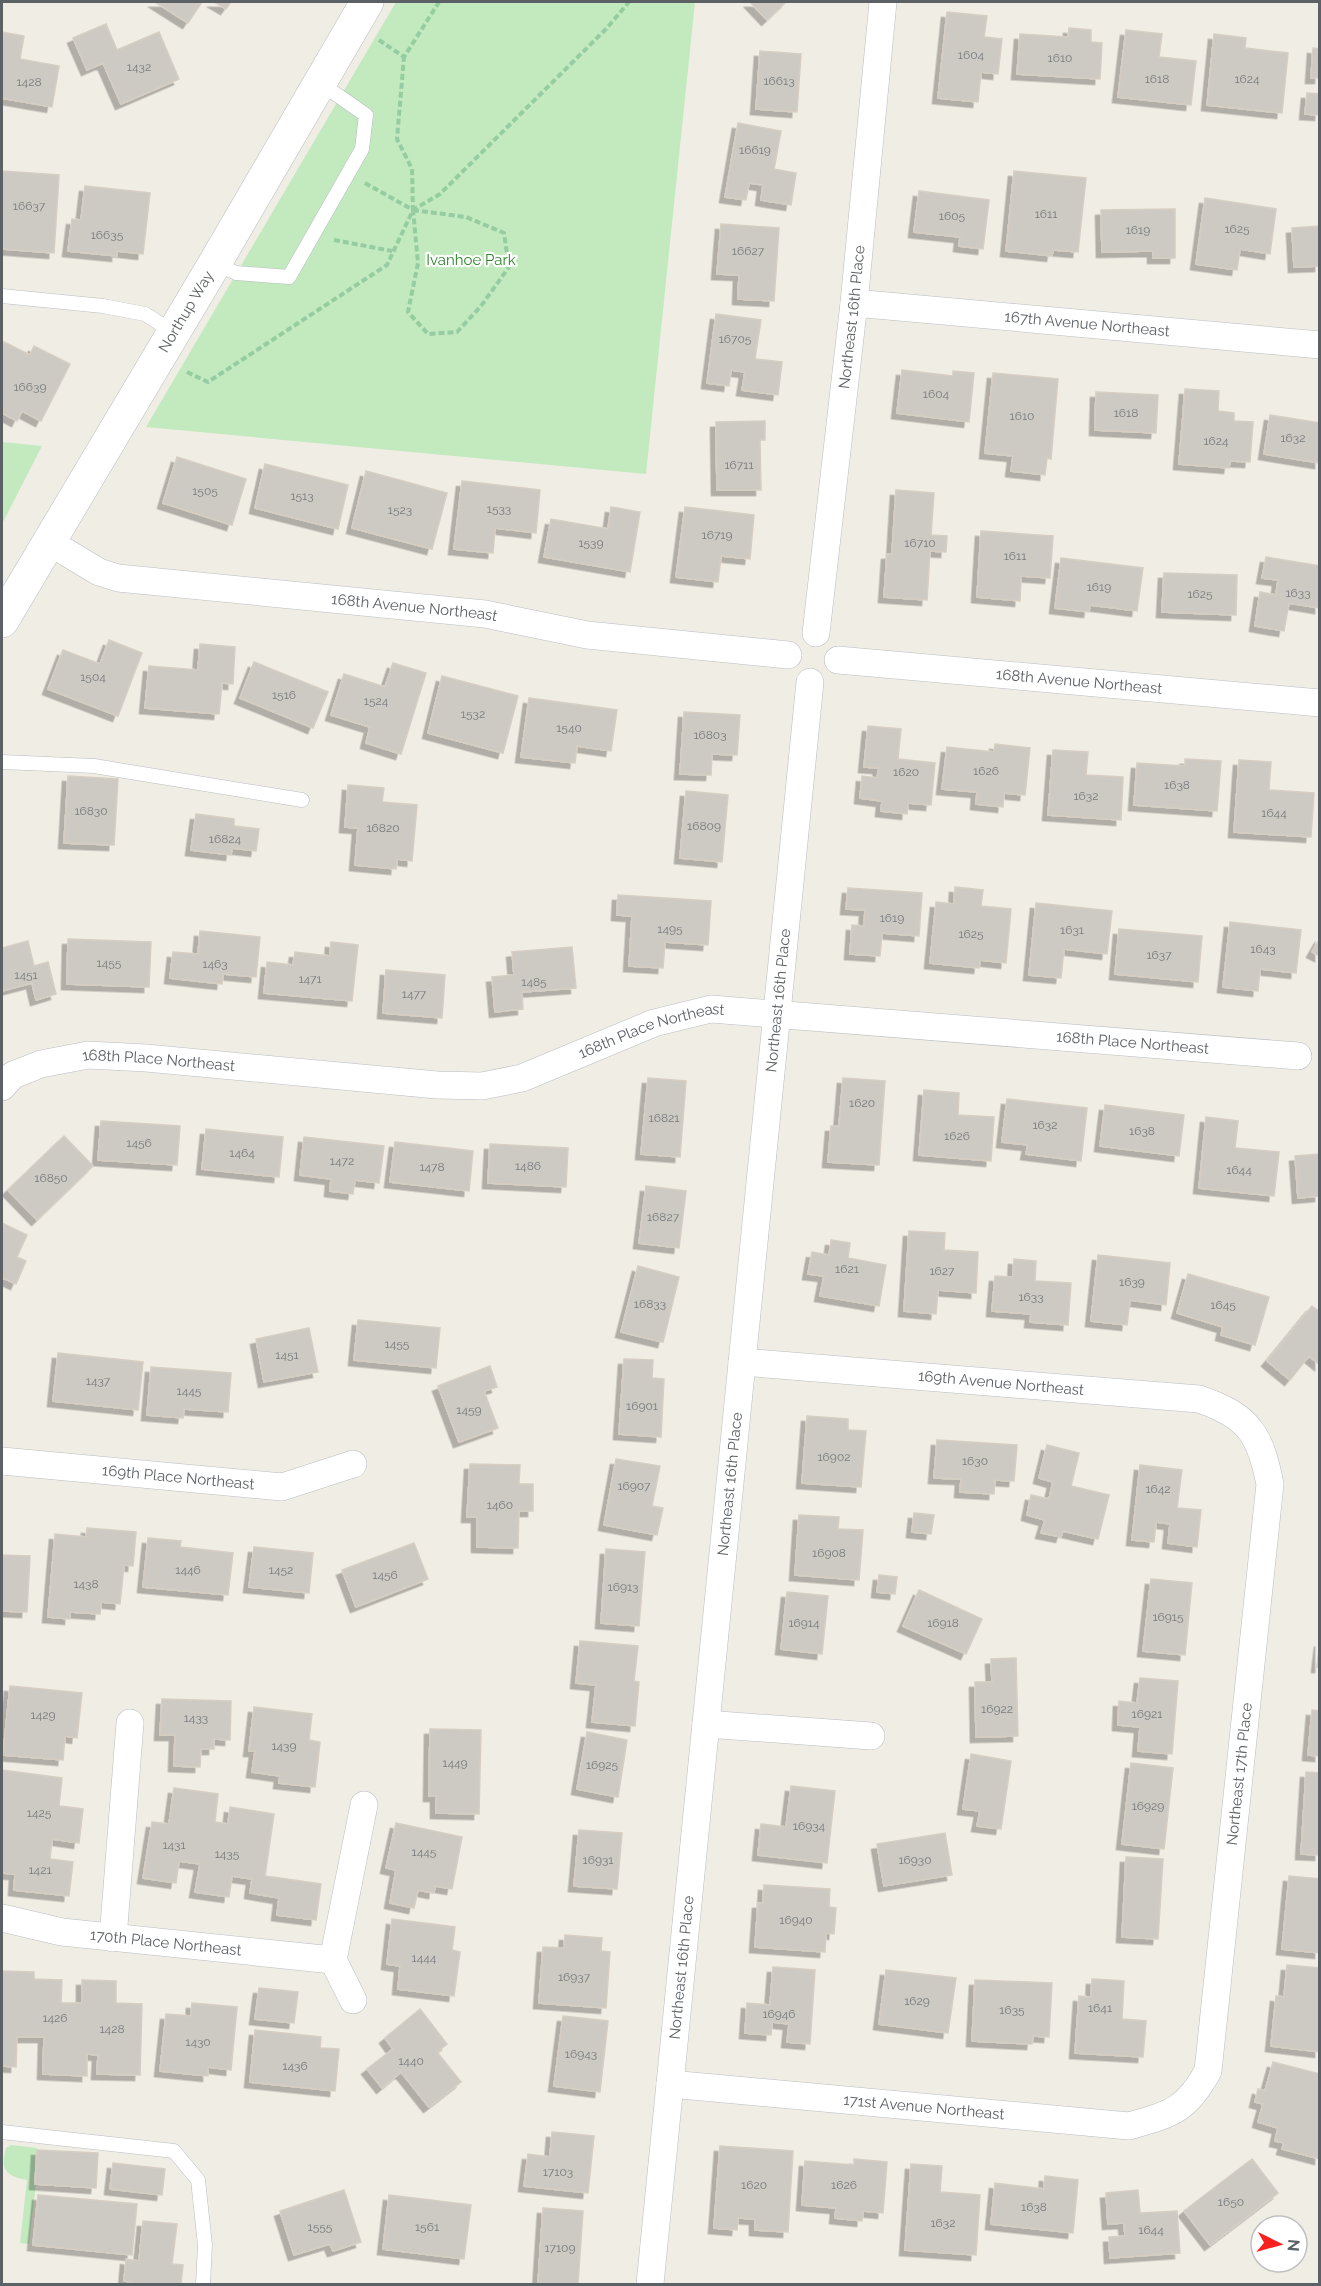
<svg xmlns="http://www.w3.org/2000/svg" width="1321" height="2286" viewBox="0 0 1321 2286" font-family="Raleway,sans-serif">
  <defs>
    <filter id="shadow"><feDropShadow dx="-5.5" dy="5.5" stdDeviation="0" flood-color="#0004"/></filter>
  </defs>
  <rect width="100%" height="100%" fill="#f0ede4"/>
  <path fill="#c2eabe" d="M396,2H695L646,474L146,427Z
    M2,442L42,446L2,524Z
    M11,2145L37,2148L34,2182L36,2183L29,2244L20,2243L27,2180C6,2176 0,2170 6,2148Z"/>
  <path fill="#cdc9c3" stroke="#d6cec2" stroke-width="1.5" filter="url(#shadow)" d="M155,2H202L188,23Z
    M214,2H231L226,9Z
    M750,2H786L767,20Z
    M947,12L987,16L984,37L1002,39L998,74L981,72L978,102L938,98Z
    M106,24L117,50L159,32L179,79L121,104L103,63L87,70L73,38Z
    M1069,28L1091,30V42L1102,43L1100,79L1017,74L1020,34L1068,37Z
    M1126,30L1162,34L1159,57L1196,61L1191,105L1118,97Z
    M2,32L24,36L20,59L59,66L52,107L2,98Z
    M1214,34L1246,38L1245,48L1288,53L1282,113L1207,105Z
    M1313,48L1320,49V78H1311Z
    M760,51L801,54L797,112L756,109Z
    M1307,93L1320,94V115L1305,114Z
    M738,123L781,131L774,169L796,173L791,205L761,200L763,185L749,183L746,200L725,197Z
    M2,171L59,175L54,253L3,249Z
    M1014,171L1086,178L1078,252L1053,250L1052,256L1006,251Z
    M85,186L150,193L143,254L117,251V256L68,251L72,219L81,220Z
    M919,191L989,200L983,249L959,246L960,237L914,232Z
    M1205,198L1276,209L1270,254L1240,249L1237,270L1196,264Z
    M1175,209V258H1153V251L1102,252L1101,210Z
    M721,224L779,228L774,301L738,299L739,275L717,274Z
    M1320,226V266L1294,267L1292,228Z
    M716,314L761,320L755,359L782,362L778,395L742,390L745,372L731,370L729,386L707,383Z
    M4,342L30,355L34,346L70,364L41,421L22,411L17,421L2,413V348Z
    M902,370L953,376V371L974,373L969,422L897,413Z
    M993,373L1058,379L1051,459L1047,458L1045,475L1011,471L1013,456L985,453Z
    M1185,389L1219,391L1218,411L1234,413V421L1253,422L1250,462L1230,461L1229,468L1179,464Z
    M1096,392L1158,395L1156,433L1095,430Z
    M1270,415L1320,423V463L1264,454Z
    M765,421V440H760L761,490H717L716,422Z
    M177,457L246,479L232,525L163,503Z
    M265,464L348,485L338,529L255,508Z
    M366,471L447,493L432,549L352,528Z
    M462,481L540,490L536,533L495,528L493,553L454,549Z
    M896,490L934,493L931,535L947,536L946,552L930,551L927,600L884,597L887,554H892Z
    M611,507L640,512L630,572L544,557L551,519L608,529Z
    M685,507L754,515L750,559L721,556L718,582L676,577Z
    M981,531L1053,536L1050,578L1021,576L1020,601L977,597Z
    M1266,557L1320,566V608L1289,603L1284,631L1255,626L1260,592L1276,595L1278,580L1262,578Z
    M1061,558L1143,568L1137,611L1090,605L1089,612L1055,608Z
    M1164,573L1237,575L1236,615L1162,612Z
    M109,640L142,653L118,716L48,689L63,650L100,664Z
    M200,644L235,647L233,684L222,683L219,714L145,708L149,666L198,670Z
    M254,662L328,692L313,728L240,698Z
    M393,663L426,673L401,754L366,743L370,727L331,715L344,674L385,687Z
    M442,676L518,696L503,753L428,733Z
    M529,698L617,710L611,751L577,746L575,763L521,757Z
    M684,712L740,715L737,755L712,754L711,775L680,774Z
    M868,726L901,729L898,759L935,763L931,805L908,803L907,814L881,811L882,801L860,798L862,776L877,778L879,768L864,767Z
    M995,744L1030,748L1025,795L1004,793L1003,807L976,804L977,792L942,789L947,747L994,752Z
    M1053,750L1088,752L1086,775L1123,777L1121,820L1048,815Z
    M1185,759L1221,761L1217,811L1134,805L1137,763L1185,766Z
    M1239,760L1271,762L1269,790L1314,793L1311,837L1234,832Z
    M68,776L118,779L114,845L64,843Z
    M348,785L384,788L382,802L417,805L412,861L397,859L396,869L355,865L358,828L345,827Z
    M686,791L728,795L722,862L680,858Z
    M196,814L234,819V826L259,829L256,851L232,848L231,855L191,850Z
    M955,887L983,890L981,906L1011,909L1006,963L980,960L979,968L930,963L936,902L954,904Z
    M848,888L922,893L919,936L882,933L880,956L850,954L852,925L864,926L865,910L846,909Z
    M618,895L711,901L708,945L665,942L663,968L629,966L632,916L617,915Z
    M1036,903L1112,911L1107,954L1064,949L1061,978L1029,975Z
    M1230,922L1301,930L1296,973L1260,969L1258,991L1223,987Z
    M1119,929L1202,936L1198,982L1115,974Z
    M200,931L260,937L256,977L223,974L222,984L170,978L173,952L198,954Z
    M1320,938V956L1312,952Z
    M68,939L151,942L149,987L67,984Z
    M28,941L34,966L48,962L56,994L36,1000L32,983L2,991V948Z
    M331,942L358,945L352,1001L264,993L267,962L293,965L295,952L330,956Z
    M572,947L576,988L522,992L523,1009L495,1012L492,977L514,975L512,952Z
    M386,970L445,975L442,1018L383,1013Z
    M648,1078L686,1081L680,1157L641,1154Z
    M843,1078L885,1081L879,1165L828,1162L831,1126H839Z
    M924,1090L959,1093L958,1115L994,1117L991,1161L919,1155Z
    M1007,1099L1087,1108L1081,1161L1026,1154L1028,1145L1002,1142Z
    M1105,1105L1184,1115L1179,1156L1100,1146Z
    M1206,1117L1238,1121L1235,1148L1279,1152L1274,1196L1199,1188Z
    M101,1121L180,1126L177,1165L98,1160Z
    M206,1129L283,1137L279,1177L202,1169Z
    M64,1136L93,1166L37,1220L8,1190Z
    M304,1137L384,1146L379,1183L355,1180L353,1194L330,1191L331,1179L300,1175Z
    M395,1142L473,1151L469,1191L390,1182Z
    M490,1144L568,1148L566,1187L488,1183Z
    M1320,1154V1196L1298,1198L1295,1156Z
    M646,1186L686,1191L679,1248L639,1243Z
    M2,1223L27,1235L17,1257L26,1261L16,1284L3,1278L2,1281Z
    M909,1231L945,1233L944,1250L978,1252L976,1293L938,1290L936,1314L904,1311Z
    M831,1240L850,1243L848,1258L886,1265L879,1306L820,1296L824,1276L808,1274L812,1252L829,1255Z
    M1098,1255L1170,1263L1166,1305L1130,1300L1127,1325L1091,1321Z
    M1014,1259L1036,1261L1035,1281L1071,1283L1068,1325L1030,1322L1031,1314L992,1311L995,1276L1013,1277Z
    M638,1266L679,1277L663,1342L621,1332Z
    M1188,1274L1269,1297L1255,1345L1221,1335L1223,1327L1177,1313Z
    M1312,1306L1320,1312V1365L1309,1356L1290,1380L1267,1361Z
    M358,1320L440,1328L436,1368L354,1360Z
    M309,1328L318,1372L264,1382L256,1339Z
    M58,1353L143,1362L138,1410L53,1401Z
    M624,1359L653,1360L652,1378L664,1379L661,1437L619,1434Z
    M490,1366L497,1387L484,1391L498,1428L459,1442L438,1386Z
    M151,1367L231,1373L228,1412L184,1409L183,1418L147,1415Z
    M807,1416L848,1419V1430L866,1431L861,1487L802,1483Z
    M937,1440L1017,1445L1014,1481L995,1480L994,1494L960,1492L961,1479L934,1478Z
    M1047,1445L1079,1453L1071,1486L1109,1495L1098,1539L1063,1531L1061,1537L1041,1533L1045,1520L1027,1515L1031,1495L1049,1499L1053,1482L1039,1478Z
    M616,1459L660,1466L652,1506L663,1508L657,1535L604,1525Z
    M470,1464L520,1465L519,1484H533V1511H519L518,1548L477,1547V1517H467Z
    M1140,1465L1182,1470L1177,1508L1201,1510L1197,1547L1168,1543L1170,1524L1156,1522L1154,1542L1132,1540Z
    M914,1513L934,1515L931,1534L912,1532Z
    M799,1515L839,1517L838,1529L863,1530L859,1580L795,1575Z
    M87,1528L136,1532L133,1566L124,1565L120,1604L101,1602L100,1614L70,1612V1619L48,1617L55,1534L86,1537Z
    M148,1538L181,1541L180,1547L233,1553L228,1595L143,1587Z
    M414,1543L428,1579L356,1607L342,1570Z
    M254,1547L313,1553L309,1593L249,1587Z
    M606,1549L645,1552L639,1626L601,1623Z
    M2,1555L30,1556L27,1612L2,1611Z
    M879,1575L897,1577L895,1594L877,1592Z
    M1151,1579L1192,1583L1185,1655L1143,1651Z
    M919,1590L982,1619L966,1654L903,1626Z
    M787,1592L828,1596L822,1654L781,1649Z
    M580,1641L638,1646L634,1681L639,1682L635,1726L592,1722L596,1685L576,1683Z
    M1320,1641V1667H1317Z
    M1016,1658L1018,1736L976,1737L975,1682H992L991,1659Z
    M1140,1678L1178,1681L1172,1754L1138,1751L1140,1727L1118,1725L1119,1701L1137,1703Z
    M10,1686L82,1693L77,1738L65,1736L63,1760L3,1755Z
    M162,1699L231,1701L230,1740L214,1739V1749H201L200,1767L174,1766L175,1735H160Z
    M254,1707L312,1714L309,1740L320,1742L315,1787L279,1783L280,1776L252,1772L255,1751H249Z
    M1312,1710L1320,1711V1756L1308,1755Z
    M430,1729L481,1730L479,1814L436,1813V1796H429Z
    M587,1732L627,1740L618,1797L577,1789Z
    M971,1754L1011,1761L1001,1829L977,1826L980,1811L963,1809Z
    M1131,1763L1173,1768L1164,1849L1122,1844Z
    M2,1770L62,1778L59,1806L83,1809L79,1843L52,1839L50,1859L73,1862L69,1896L14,1890L15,1874L2,1873Z
    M1306,1772L1320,1773V1855L1301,1854Z
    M791,1786L835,1791L827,1863L758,1855L761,1824L786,1827Z
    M174,1788L218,1794L215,1822L228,1824L230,1807L274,1814L265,1876L321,1884L316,1920L277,1915L279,1898L250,1893L252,1879L232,1876L229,1897L195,1892L200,1864L179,1861L176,1883L143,1878L152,1822L169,1824Z
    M396,1823L462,1837L452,1889L435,1886L434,1893L418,1890L414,1908L390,1903L396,1870L386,1868Z
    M579,1830L622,1833L617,1889L574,1886Z
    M945,1833L952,1875L884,1886L877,1844Z
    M1126,1857L1163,1859L1158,1939L1122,1937Z
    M1289,1876L1320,1879V1953L1282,1949Z
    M764,1885L830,1889L829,1907L836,1908L834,1934L826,1933L825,1952L755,1947L758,1903H763Z
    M392,1919L455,1927L452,1950L460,1952L454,1996L398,1989L400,1966L387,1964Z
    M565,1935L602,1938L601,1951L610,1952L606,2008L539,2003L543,1947L564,1948Z
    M1287,1965L1320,1968V2052L1271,2046L1276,1996L1284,1997Z
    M773,1967L815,1970L810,2044L787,2042L789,2024L772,2022L771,2035L745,2033L747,2003L770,2005Z
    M886,1970L956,1978L948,2033L879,2024Z
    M2,1971L34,1972V1979L62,1980L61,2003H82V1980L116,1981V2003L142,2004L140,2075L97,2074L98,2055L87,2054V2076L43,2074L44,2037H17L16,2067L2,2066Z
    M1092,1979L1124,1981L1122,2019L1146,2021L1143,2057L1075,2053L1079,1996L1091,1997Z
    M975,1980L1052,1983L1049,2037L1033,2036L1032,2044L972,2041Z
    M259,1988L298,1992L294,2023L255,2019Z
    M192,2003L237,2007L231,2070L208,2067V2076L160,2071L166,2014L191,2016Z
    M420,2009L447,2044L437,2052L461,2082L429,2107L401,2072L382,2088L367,2069L393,2049L385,2038Z
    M563,2016L608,2021L600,2092L554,2086Z
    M255,2030L321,2037L320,2048L339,2049L335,2091L250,2082Z
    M1273,2062L1320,2074V2159L1282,2149L1284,2143L1275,2141L1278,2128L1258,2122L1263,2104L1255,2102L1258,2089L1265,2091Z
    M552,2132L594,2136L588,2193L524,2186L528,2154L550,2157Z
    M720,2146L793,2151L788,2232L755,2230V2219L738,2218L737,2230L714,2228Z
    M37,2150L98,2153L96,2188L35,2184Z
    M854,2159L887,2162L883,2213L863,2211L862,2221L835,2218L836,2208L802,2205L805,2161L854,2165Z
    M1252,2159L1278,2193L1210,2245L1184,2211Z
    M113,2163L165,2169L162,2195L110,2189Z
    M911,2164L942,2166L940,2192L980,2195L976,2255L905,2250Z
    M1045,2176L1078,2180L1073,2233L991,2224L995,2183L1044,2189Z
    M344,2190L361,2242L333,2251L330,2244L294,2255L280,2211Z
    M1138,2190L1140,2213L1177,2211L1180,2253L1110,2258L1109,2237L1125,2236L1124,2223L1108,2224L1106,2193Z
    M38,2195L137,2204L132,2255L33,2245Z
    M389,2195L471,2205L464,2259L383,2249Z
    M543,2208L583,2211L578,2284H538Z
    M143,2221L177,2224L172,2264L183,2265L181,2284H133V2282L124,2281L126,2259L139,2261Z"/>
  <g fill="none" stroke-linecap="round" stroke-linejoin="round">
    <defs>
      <path id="lane" d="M215,263L236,273L289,277L362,149L366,115L320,83
        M2,296L103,306L145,314L173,332
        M2,762L94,766L302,800
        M2,2132L174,2151L198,2180L205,2245L203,2284"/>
      <g id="street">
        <path id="s1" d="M854,303L1320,345"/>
        <path id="s2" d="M49,542L99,572L118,578L485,614L587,635L788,655"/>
        <path id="s3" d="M816,633L854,303L883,2"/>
        <path id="s4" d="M838,660L1320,703"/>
        <path id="s5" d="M2,1087L13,1075L41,1064L88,1055L146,1058L437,1085L482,1086L522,1078L654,1023L711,1009L1298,1056"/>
        <path id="s6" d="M2,1461L282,1487L353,1464"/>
        <path d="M706,1724L871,1736"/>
        <path id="s7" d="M2,1918L62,1932L333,1960"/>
        <path d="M113,1938L130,1723"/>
        <path d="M353,2000L333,1960L364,1805"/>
        <path id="s8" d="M670,2084L1129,2126C1171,2114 1186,2111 1208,2071L1270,1484C1260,1434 1249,1416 1199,1399L742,1362"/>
        <path id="s9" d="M650,2284L810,682"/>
      </g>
      <g id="secondary">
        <path id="s10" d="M2,621L215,263L367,2"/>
      </g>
    </defs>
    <use href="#lane" stroke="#b9bdc2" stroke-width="15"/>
    <use href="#street" stroke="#b9bdc2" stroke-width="28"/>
    <use href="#secondary" stroke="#b8bcc2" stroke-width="34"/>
    <path stroke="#96cca1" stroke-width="4" stroke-dasharray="6 3" stroke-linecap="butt" d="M379,40L404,57L439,2
      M365,183L413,210L412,169L397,139L404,57
      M413,210L466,217L504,233L509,267L481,306L457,332L428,334L408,312L418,263Z
      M334,240L392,251
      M187,372L208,382L387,265L413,210L440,194L606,29L629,2"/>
    <use href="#lane" stroke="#fff" stroke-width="14"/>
    <use href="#street" stroke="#fff" stroke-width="27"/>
    <use href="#secondary" stroke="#fff" stroke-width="33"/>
  </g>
  <g text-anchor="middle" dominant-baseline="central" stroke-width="4.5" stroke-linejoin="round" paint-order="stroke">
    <g font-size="12" fill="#787b7d">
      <text x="971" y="55">1604</text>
      <text x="1060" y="58">1610</text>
      <text x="139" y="67">1432</text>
      <text x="1157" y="79">1618</text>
      <text x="1247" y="79">1624</text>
      <text x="779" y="81">16613</text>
      <text x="29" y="82">1428</text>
      <text x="755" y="150">16619</text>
      <text x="29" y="206">16637</text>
      <text x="1046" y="214">1611</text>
      <text x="952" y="216">1605</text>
      <text x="1237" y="229">1625</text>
      <text x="1138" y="230">1619</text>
      <text x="107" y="235">16635</text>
      <text x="748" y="251">16627</text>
      <text x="735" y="339">16705</text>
      <text x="30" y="387">16639</text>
      <text x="936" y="394">1604</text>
      <text x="1126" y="413">1618</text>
      <text x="1022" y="416">1610</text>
      <text x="1293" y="438">1632</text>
      <text x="1216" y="441">1624</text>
      <text x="739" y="465">16711</text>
      <text x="205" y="491">1505</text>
      <text x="302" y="496">1513</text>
      <text x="499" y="509">1533</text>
      <text x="400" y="510">1523</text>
      <text x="717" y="535">16719</text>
      <text x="591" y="543">1539</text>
      <text x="920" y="543">16710</text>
      <text x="1015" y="556">1611</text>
      <text x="1099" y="587">1619</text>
      <text x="1298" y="593">1633</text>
      <text x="1200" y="594">1625</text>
      <text x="93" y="677">1504</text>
      <text x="284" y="695">1516</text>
      <text x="376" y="701">1524</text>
      <text x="473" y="714">1532</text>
      <text x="569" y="728">1540</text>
      <text x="710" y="735">16803</text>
      <text x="986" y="771">1626</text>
      <text x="906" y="772">1620</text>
      <text x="1177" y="785">1638</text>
      <text x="1086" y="796">1632</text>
      <text x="91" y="811">16830</text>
      <text x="1274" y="813">1644</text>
      <text x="704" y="826">16809</text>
      <text x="383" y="828">16820</text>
      <text x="225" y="839">16824</text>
      <text x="892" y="918">1619</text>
      <text x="670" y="929">1495</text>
      <text x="1072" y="930">1631</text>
      <text x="971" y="934">1625</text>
      <text x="1263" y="949">1643</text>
      <text x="1159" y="955">1637</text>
      <text x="109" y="963">1455</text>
      <text x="215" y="964">1463</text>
      <text x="26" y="975">1451</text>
      <text x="310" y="979">1471</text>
      <text x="534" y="982">1485</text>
      <text x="414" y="994">1477</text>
      <text x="862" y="1103">1620</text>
      <text x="664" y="1118">16821</text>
      <text x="1045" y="1125">1632</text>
      <text x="1142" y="1131">1638</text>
      <text x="957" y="1136">1626</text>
      <text x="139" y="1143">1456</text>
      <text x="242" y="1153">1464</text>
      <text x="342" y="1161">1472</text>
      <text x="528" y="1166">1486</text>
      <text x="432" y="1167">1478</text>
      <text x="1239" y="1170">1644</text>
      <text x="51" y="1178">16850</text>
      <text x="663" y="1217">16827</text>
      <text x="847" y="1269">1621</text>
      <text x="942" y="1271">1627</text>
      <text x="1132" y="1282">1639</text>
      <text x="1031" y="1297">1633</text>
      <text x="650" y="1304">16833</text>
      <text x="1223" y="1305">1645</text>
      <text x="397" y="1344">1455</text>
      <text x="287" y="1355">1451</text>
      <text x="98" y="1381">1437</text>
      <text x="189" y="1391">1445</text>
      <text x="642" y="1406">16901</text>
      <text x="469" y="1410">1459</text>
      <text x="834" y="1457">16902</text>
      <text x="975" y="1461">1630</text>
      <text x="634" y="1486">16907</text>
      <text x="1158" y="1489">1642</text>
      <text x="500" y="1505">1460</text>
      <text x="829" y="1553">16908</text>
      <text x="188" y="1570">1446</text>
      <text x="281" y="1570">1452</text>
      <text x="385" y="1575">1456</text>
      <text x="86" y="1584">1438</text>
      <text x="623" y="1587">16913</text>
      <text x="1168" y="1617">16915</text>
      <text x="804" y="1623">16914</text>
      <text x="943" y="1623">16918</text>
      <text x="997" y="1709">16922</text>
      <text x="1147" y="1714">16921</text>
      <text x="43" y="1715">1429</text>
      <text x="196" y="1718">1433</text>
      <text x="284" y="1746">1439</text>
      <text x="455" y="1763">1449</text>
      <text x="602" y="1765">16925</text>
      <text x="1148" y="1806">16929</text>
      <text x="39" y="1813">1425</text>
      <text x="809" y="1826">16934</text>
      <text x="174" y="1845">1431</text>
      <text x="424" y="1852">1445</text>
      <text x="227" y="1854">1435</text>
      <text x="598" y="1860">16931</text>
      <text x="915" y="1860">16930</text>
      <text x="40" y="1870">1421</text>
      <text x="796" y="1920">16940</text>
      <text x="424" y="1958">1444</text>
      <text x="574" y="1977">16937</text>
      <text x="917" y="2001">1629</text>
      <text x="1100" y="2008">1641</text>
      <text x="1012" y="2010">1635</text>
      <text x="779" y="2014">16946</text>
      <text x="55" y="2018">1426</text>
      <text x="112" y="2029">1428</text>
      <text x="198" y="2042">1430</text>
      <text x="581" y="2054">16943</text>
      <text x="411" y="2061">1440</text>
      <text x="295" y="2066">1436</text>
      <text x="558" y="2172">17103</text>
      <text x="754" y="2185">1620</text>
      <text x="844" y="2185">1626</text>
      <text x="1231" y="2202">1650</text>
      <text x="1034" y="2207">1638</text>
      <text x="943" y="2223">1632</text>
      <text x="320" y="2227">1555</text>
      <text x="427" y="2227">1561</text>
      <text x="1151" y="2230">1644</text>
      <text x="560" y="2248">17109</text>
    </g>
    <g font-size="15" fill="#2f852c" stroke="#fff">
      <text x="471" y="260">Ivanhoe Park</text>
    </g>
    <g font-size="15" fill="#5c6166" stroke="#fff">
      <text stroke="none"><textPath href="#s10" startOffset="360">Northup Way</textPath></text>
      <text stroke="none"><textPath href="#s3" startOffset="318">Northeast 16th Place</textPath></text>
      <text stroke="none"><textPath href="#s1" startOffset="234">167th Avenue Northeast</textPath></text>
      <text stroke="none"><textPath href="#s2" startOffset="376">168th Avenue Northeast</textPath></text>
      <text stroke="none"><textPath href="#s4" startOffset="242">168th Avenue Northeast</textPath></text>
      <text stroke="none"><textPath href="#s9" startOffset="1290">Northeast 16th Place</textPath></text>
      <text stroke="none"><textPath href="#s5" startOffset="669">168th Place Northeast</textPath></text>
      <text stroke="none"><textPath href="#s5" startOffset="1155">168th Place Northeast</textPath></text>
      <text stroke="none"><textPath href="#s5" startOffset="165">168th Place Northeast</textPath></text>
      <text transform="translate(1001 1383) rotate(5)">169th Avenue Northeast</text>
      <text stroke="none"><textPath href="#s6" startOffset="177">169th Place Northeast</textPath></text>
      <text stroke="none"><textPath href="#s9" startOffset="804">Northeast 16th Place</textPath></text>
      <text stroke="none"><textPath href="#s8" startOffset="860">Northeast 17th Place</textPath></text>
      <text stroke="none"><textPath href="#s7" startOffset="166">170th Place Northeast</textPath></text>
      <text stroke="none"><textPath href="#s9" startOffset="318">Northeast 16th Place</textPath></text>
      <text stroke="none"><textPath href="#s8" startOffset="255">171st Avenue Northeast</textPath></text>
    </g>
  </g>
  <rect width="1321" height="2286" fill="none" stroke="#5c6166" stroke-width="6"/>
  <g transform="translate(1279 2244) rotate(95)"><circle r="28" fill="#ffffff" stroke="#bec0c2" stroke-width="1.5"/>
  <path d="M0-4.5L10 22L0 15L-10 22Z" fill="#fa2020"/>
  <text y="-9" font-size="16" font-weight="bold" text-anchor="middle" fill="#5c6166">N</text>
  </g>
</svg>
